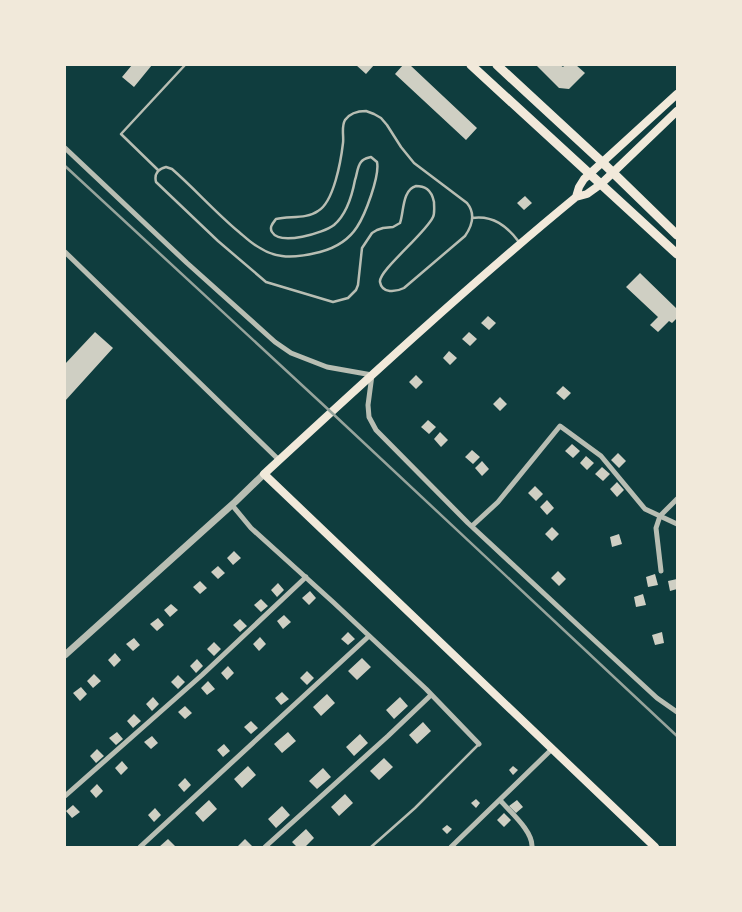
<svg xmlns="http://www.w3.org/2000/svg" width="742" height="912" viewBox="0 0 742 912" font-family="'Exo 2',sans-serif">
  <rect width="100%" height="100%" fill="#0f3d3e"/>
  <path fill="#cfcfc3" d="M132,65H152L134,87L122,77Z
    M356,65H374L366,74Z
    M403,65H410L477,128L466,140L395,74Z
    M536,65H560L563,67L565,65H576L585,73L569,89L559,88Z
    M525,196L532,203L524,210L517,203Z
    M640,273L677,309V318L672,323L669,321L658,332L650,325L658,317L626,287Z
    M488,316L496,323L489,330L481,323Z
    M95,332L113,348L65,401V364Z
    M469,332L477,339L470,346L462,339Z
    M449,351L457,358L450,365L443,358Z
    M416,375L423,382L416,389L409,382Z
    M563,386L571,393L564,400L556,393Z
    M500,397L507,404L500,411L493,404Z
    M428,420L436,427L429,434L421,427Z
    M440,432L448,440L441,447L434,439Z
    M572,444L580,451L573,458L565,451Z
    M472,450L480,457L473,464L465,457Z
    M618,453L626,461L619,468L611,460Z
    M586,456L594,463L587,470L580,463Z
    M482,461L489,469L482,476L475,468Z
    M602,467L610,474L603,481L595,474Z
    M617,482L624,490L617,497L610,489Z
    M535,486L543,494L536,501L528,493Z
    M547,500L554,508L547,515L540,507Z
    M552,527L559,534L552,541L545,534Z
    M619,534L622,544L612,547L610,537Z
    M234,551L241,558L233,565L227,558Z
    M218,566L225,573L218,579L211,572Z
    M558,571L566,579L559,586L551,578Z
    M655,574L658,585L648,587L646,577Z
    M677,579V589L670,591L668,581Z
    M200,581L207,588L200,594L193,587Z
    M278,583L284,590L277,597L271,590Z
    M310,591L316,598L309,605L302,598Z
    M643,594L646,605L636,607L634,597Z
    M261,599L268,606L261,612L254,605Z
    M171,604L178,610L170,617L164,610Z
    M284,615L291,622L283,629L277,621Z
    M158,618L164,625L157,631L150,624Z
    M240,619L247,626L240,632L233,625Z
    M348,632L355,639L348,645L341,639Z
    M662,632L664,643L655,645L652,635Z
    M260,637L266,644L259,651L253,644Z
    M134,638L140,645L133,651L126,644Z
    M214,642L221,649L214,656L207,649Z
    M115,653L121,660L114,667L108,660Z
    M362,658L371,667L357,680L348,671Z
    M197,659L203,666L196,673L190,666Z
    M228,666L234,673L227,680L221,673Z
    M307,671L314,678L307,685L300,678Z
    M94,674L101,681L93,688L87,681Z
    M178,675L185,682L178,689L171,682Z
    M208,681L215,689L207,695L201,688Z
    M81,687L87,694L80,701L73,693Z
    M282,692L289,699L281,705L275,698Z
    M327,694L335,703L321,716L313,707Z
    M153,697L159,704L152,711L146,704Z
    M400,697L408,706L394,719L386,710Z
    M185,706L192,713L185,719L178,712Z
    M134,714L141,721L133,728L127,721Z
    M251,721L258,728L251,734L244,727Z
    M423,722L431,731L417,744L409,735Z
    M117,732L123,739L116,745L109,738Z
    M288,732L296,741L282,753L274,744Z
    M360,734L368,743L354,756L346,747Z
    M152,736L158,743L151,749L144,742Z
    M224,744L230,751L223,757L217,750Z
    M97,749L104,756L96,763L90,756Z
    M384,758L393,767L379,780L370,771Z
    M122,761L128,768L121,775L115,768Z
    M248,766L256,775L242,788L234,779Z
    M513,766L518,770L513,775L509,770Z
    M323,768L331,777L317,789L309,781Z
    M185,778L191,785L184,792L178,785Z
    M97,784L103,791L96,798L90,791Z
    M345,794L353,803L339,816L331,807Z
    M476,799L480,803L476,808L471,803Z
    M209,800L217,809L203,822L195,813Z
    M517,800L523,807L516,813L509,806Z
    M73,805L80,812L72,818L66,811Z
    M282,806L290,815L276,828L268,819Z
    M155,808L161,815L154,822L148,815Z
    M504,813L511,820L504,827L497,820Z
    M447,825L452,829L447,834L442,829Z
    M306,829L314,838L305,847H297L292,842Z
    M168,839L176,847H159Z
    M245,839L253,847H237Z"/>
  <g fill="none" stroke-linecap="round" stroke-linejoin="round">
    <path stroke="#b8beb3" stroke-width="2.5" d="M366,111L374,114L381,118L387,125L401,147L414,163L467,203C476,214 472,226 465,236L404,288C396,292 382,294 380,282C378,271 426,233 433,217C435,213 434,207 434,202C433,197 431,192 427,189C424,187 419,186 416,186C402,190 404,212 400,223L393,227L383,228L377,230L372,233L362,248L358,285L356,290L348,298L333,302L266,282L218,241L156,182C154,174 158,169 166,167L172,169C195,189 215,212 239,232C246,238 252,244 260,248C266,252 274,255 282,256C294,258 308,255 320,252C335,248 348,241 357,227C365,215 380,176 377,162L371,157C367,158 364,158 361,162C357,167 357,175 355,180C352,196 347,214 334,225C324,233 280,246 272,232C269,227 273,223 276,219C290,216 307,219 318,211C334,202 341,160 343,143C344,136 341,127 345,120C350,113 358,111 366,111Z
      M158,170L121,134L185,65
      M472,218C493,215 507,226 519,242
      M371,847L415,808L479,744"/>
    <path stroke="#b8beb3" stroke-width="5" d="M65,148L187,263L275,342L291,353L327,367L372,375L368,405L369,417L376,430L468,523L580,627L657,698L677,712
      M65,252L279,460
      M232,505L251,528L333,602L426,689L479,744
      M472,526L498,502L560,426L601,456L645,509L677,524
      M661,571L656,528L660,516L677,499
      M65,796L202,675L306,577
      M500,800C510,812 533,831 532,847
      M140,847L369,636
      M265,847L388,736L431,695
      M451,847L552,749"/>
    <path stroke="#b8beb3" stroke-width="7" d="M65,655L235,502L264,474"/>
    <path stroke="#f1e9da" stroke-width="8" d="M576,197L579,187L584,179L677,94
      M655,847L264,474C366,380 469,285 576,197L587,194L601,184L677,111"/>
    <path stroke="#f1e9da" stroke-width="9" d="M471,65L677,254
      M497,65L602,162L677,235"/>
    <path stroke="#97a49c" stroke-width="2.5" d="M65,166L331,412L677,736"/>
  </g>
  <rect width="742" height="912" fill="none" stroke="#f1e9da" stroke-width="132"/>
</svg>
